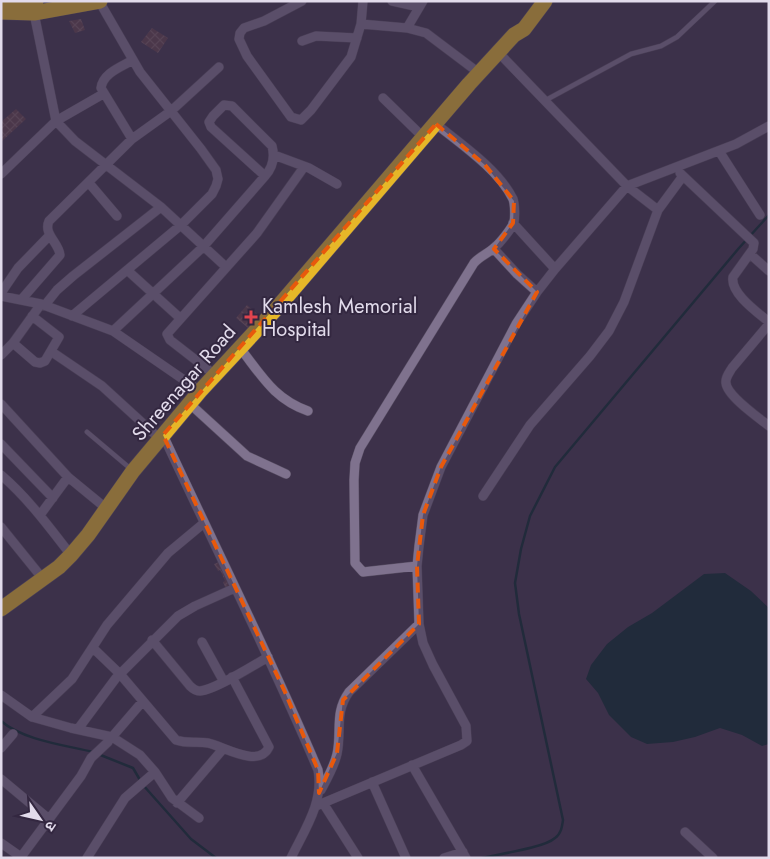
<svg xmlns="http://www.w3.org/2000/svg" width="770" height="859" viewBox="0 0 770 859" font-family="Jost,'Noto Sans Devanagari',sans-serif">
  <defs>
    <pattern id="building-cross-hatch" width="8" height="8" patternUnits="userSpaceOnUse" patternTransform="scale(1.25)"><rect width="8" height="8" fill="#5e3f49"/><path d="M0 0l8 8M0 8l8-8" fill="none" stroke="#755a63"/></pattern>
  </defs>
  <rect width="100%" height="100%" fill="#3d314a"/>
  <path fill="#022429" d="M725,573L751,591L769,608V744L762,746L742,735L720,728L695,737L673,742L647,744L631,737L609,715L598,693L586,679L591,665L607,644L628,627L652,613L704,574Z"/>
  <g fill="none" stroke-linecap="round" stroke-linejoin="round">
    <path stroke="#022429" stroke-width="2.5" d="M1,721C23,740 64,745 93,752
      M98,754L133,768L140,780
      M143,785L191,839L216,858
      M482,858C498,854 544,848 555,838C561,834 562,827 563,820L519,614L515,583L521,549L530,516L555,467L739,248L769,215"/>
  </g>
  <path fill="url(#building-cross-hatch)" d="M81,19L85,30L75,33L69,21Z
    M152,28L168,38L158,53L141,42Z
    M16,109L26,119L1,142V122Z
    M247,305L262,318L253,332L236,318Z
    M219,562L231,587L226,589L223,582L225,581L220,570L218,571L214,564Z"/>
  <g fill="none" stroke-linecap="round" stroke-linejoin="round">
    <defs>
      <path id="lane" d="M546,100L631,54L661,46L677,37L715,1
        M87,432L132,470"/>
      <path id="street" d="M302,1L264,21L244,28L240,33L239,39L247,56L291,117L301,120L311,110L351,57L361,24L363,1
        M392,1L419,7
        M34,13L56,121L75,141L161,207L226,267
        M361,24L407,28L426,33L479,73
        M407,28L423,1
        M302,41L316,36L357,38
        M498,52L627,186L658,210
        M383,98L424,138
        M132,139L101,88C103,73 121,67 133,60
        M719,151L760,215
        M274,155L309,168L337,184
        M680,173L754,243L753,249L733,277C730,293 757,312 769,322
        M1,174L56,121L103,94
        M89,183L117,216
        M513,223L555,269
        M494,249L517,274L537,292
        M750,254L769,271
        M127,270L180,318
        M1,293L18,268L50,235
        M1,296L41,304L113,331L200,391
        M21,300L60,255C59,243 43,234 49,221L132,139L171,111L219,67
        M45,305L57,290L73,276L161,207
        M72,316L181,225L212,194L216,186L218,179L216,170L201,149L140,72L99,1
        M769,324L732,368C729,373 725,378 726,383C727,396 759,418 769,426
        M113,331L203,247L265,176C273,167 275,157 272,146L232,106L224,105L213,116L209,122L211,127L265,176
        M13,343L35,362L40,363L45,361L59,337L32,316
        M240,348C262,376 274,399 308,411
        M52,352L102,386L160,439
        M1,355L13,343L41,304
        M215,375L170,340L167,334L257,233L304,167
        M1,404L68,477L107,509
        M190,404L247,456L286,474
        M163,435C215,547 270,656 318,770C324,802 305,829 291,858
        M1,444L53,498
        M1,475C28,498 49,527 71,555
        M483,496L530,425L590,356L609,331L624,302L658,210L683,176
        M40,515L68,477
        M1,527L43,579
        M417,566L363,572L355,563L354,480L355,463L360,448L474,263C480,256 489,253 495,247C500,243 512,228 514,222C515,217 515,205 513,199C499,170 461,144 436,124
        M152,640L190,686C193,689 196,691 200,691C215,690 254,665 268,657
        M202,642L224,682
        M93,648L120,674L176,740C187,744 197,741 208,743C223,746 259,769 269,747L232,677
        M1,695L32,717L72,679L107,625L168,553L204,523
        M32,717L71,728L112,737L140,755L155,772L172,798L199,818
        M78,729L116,678L178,616L195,606L235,588
        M112,737L143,701
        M1,748L13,734
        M412,765L466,858
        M1,779L49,819
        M372,782L406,858
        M321,790C327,779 334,767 337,754C342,731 334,713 349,692L419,624
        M177,803L223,749
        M323,803L358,858
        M316,806L461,745L467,741L466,726L433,665L423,643L419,624L417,566L419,546L423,515L441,467L516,324L537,292L555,269L627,186L736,144L769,126
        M685,832L713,858
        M1,843L21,857L81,776L91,758L108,742
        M87,858L125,798L155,772
        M444,858L463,852"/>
      <path id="highway" d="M5,4L36,1
        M1,12L34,13L100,1
        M1,609L59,567L71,555L88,535L133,471L200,391L277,308L469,84L514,35L524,29L545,1"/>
    </defs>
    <use href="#lane" stroke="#594f64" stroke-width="5.5"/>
    <use href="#street" stroke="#594f64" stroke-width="10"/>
    <use href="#highway" stroke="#594f64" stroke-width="16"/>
    <use href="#lane" stroke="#7f728e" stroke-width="4.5"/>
    <use href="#street" stroke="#7f728e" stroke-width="9"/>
    <use href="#highway" stroke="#e6b728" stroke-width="15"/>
  </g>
  <path d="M0 0H770V859H0ZM436,124L485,165L514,201L513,223L494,249L537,292L441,467L423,515L417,566L419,624L343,700L337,753L319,793L318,770L285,692L163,435Z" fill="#3d314a" fill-opacity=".55" fill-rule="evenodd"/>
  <path fill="none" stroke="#e8590c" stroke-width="4" stroke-dasharray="10 6" stroke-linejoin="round" d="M436,124L485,165L514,201L513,223L494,249L537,292L441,467L423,515L417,566L419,624L343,700L337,753L319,793L318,770L285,692L163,435Z"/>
  <path fill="#e0444e" stroke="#332740" stroke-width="2" d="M248.5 309.5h5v5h5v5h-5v5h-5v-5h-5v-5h5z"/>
  <g text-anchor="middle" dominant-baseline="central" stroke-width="4" stroke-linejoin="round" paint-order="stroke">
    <g font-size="20" fill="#e2dbeb" stroke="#332740" text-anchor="start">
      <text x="262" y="306">Kamlesh Memorial<tspan x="262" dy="23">Hospital</tspan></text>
    </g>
    <g font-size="20" fill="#e2dbeb" stroke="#332740">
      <text transform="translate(184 383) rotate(-49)">Shreenagar Road</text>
    </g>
  </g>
  <rect width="770" height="859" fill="none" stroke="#e2dbeb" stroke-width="5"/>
  <g transform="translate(40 819) rotate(124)" stroke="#332740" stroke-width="4" paint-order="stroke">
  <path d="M0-4L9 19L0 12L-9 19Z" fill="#e2dbeb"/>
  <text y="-8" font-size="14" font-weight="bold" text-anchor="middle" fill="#e2dbeb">उ</text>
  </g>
</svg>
